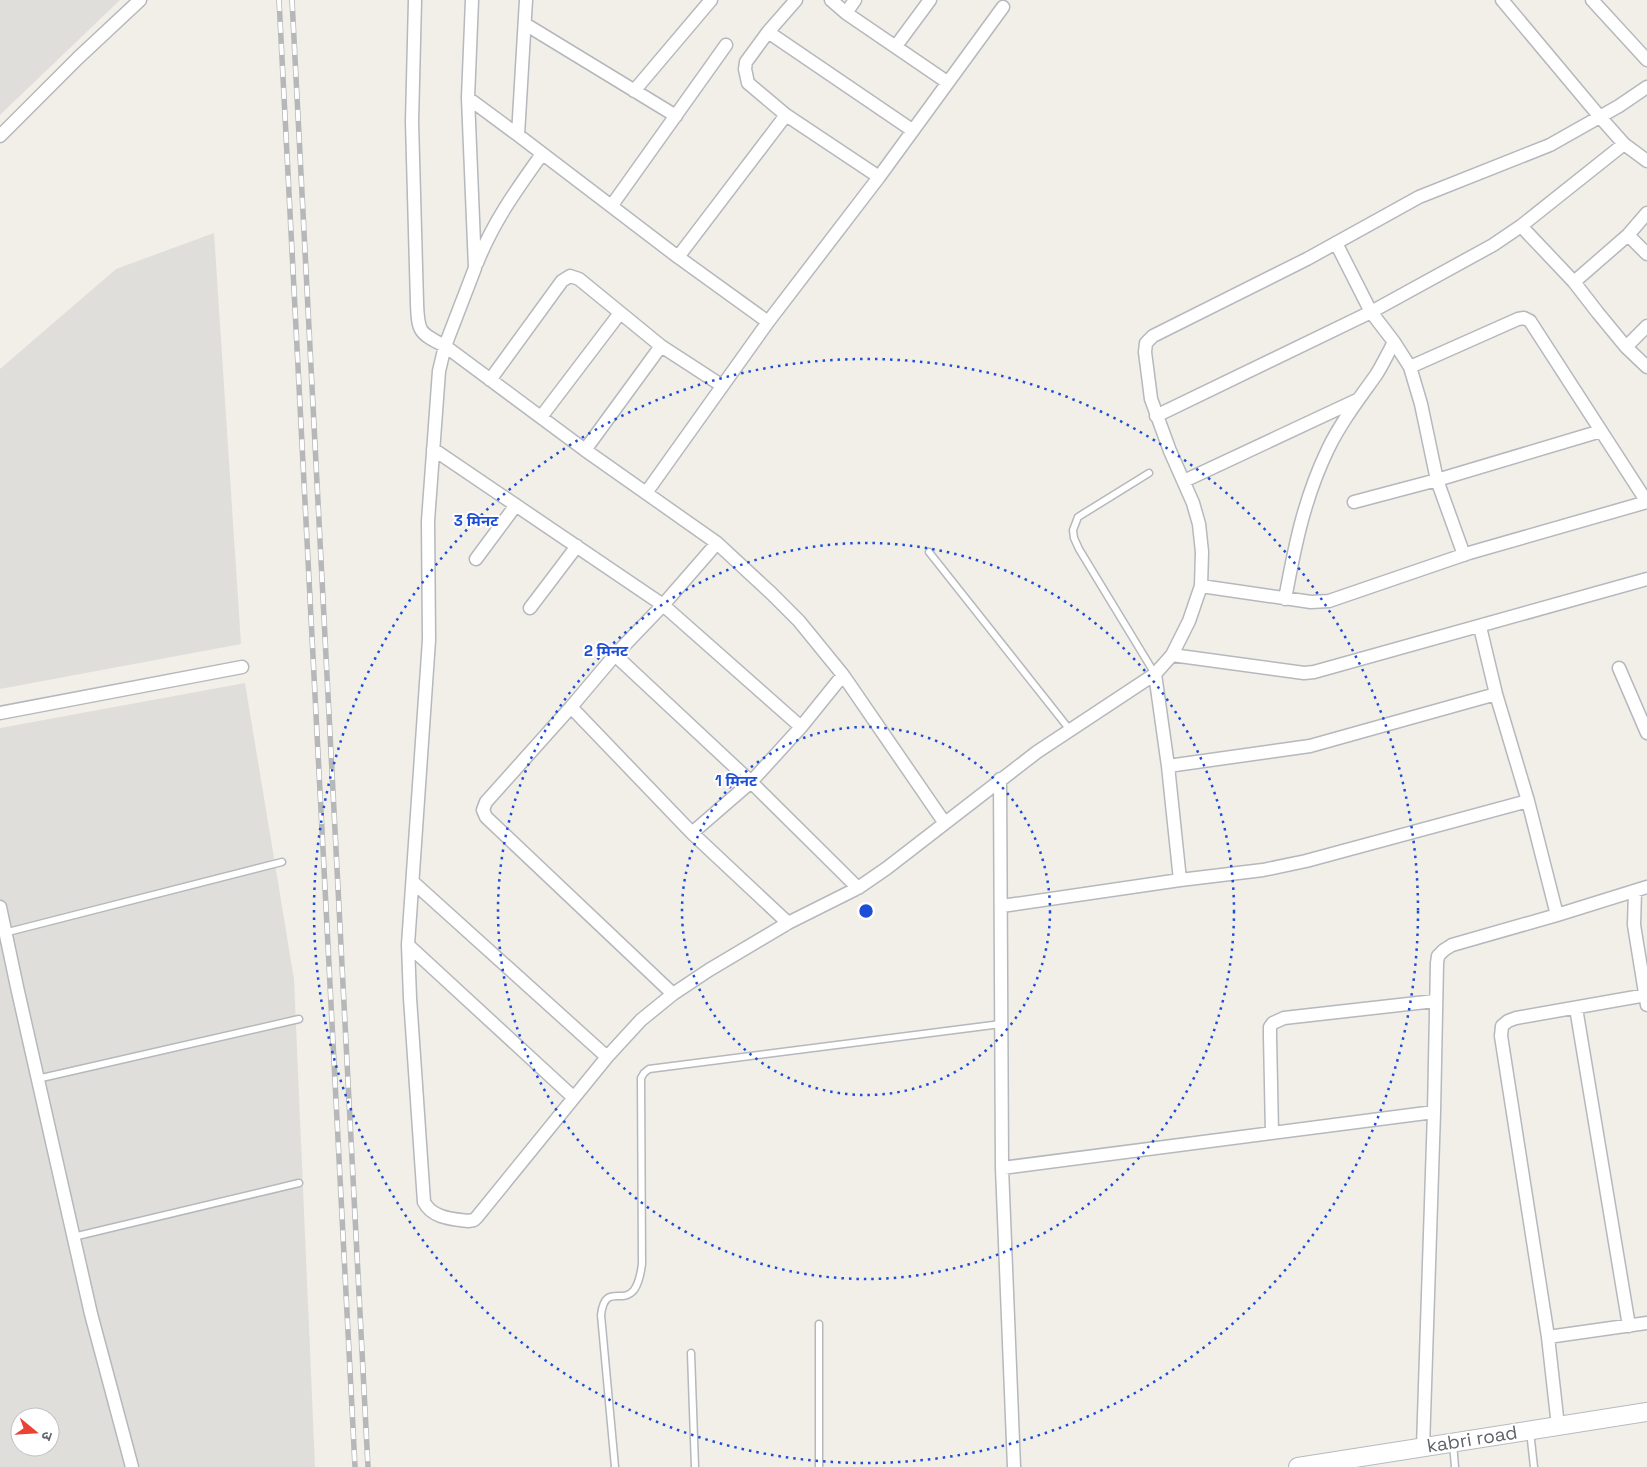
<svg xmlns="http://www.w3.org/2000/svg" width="1647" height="1467" viewBox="0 0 1647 1467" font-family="'Space Grotesk','Noto Sans Devanagari',sans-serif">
  <rect width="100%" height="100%" fill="#f1efe8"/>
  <path fill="#e0deda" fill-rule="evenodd" d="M0,0H120L0,115Z
    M214,233L241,644L0,689V369L116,269Z
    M245,683L294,979L315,1467H0V728ZM20,1417H50V1447H20Z"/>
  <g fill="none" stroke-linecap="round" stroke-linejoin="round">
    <defs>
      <path id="lane" d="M1149,473L1078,517L1073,530L1074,538L1079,549L1155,674
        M929,552L1070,730
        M4,933L282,862
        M37,1079L299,1019
        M73,1237L299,1183
        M691,1353L695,1467
        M1530,1431L1534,1467
        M1453,1443L1455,1467
        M615,1467L601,1315C605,1283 622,1305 634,1290C639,1283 641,1272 642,1264L641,1078L644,1073L649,1069L1001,1024
        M819,1467V1324"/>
      <path id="street" d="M415,0L412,122L417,303C418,332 419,333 445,346L585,450L717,543L772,594L799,621L843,675L944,822
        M472,0L468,98L475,268L445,346L439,371L428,521L429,640L408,945L410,998L424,1202C432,1218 452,1219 468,1221L474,1220L477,1217L607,1057L641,1020L673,994L709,970L788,923L858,888L887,868L1037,752L1155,674L1172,655L1189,621L1201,586L1202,552L1199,524L1193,503L1170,451L1151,399L1145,352L1146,343L1153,336L1307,259L1419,197L1550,145L1619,106L1647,87
        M796,0L768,32L746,62L745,69L748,83L786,115L879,177
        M831,0L846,13L947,82
        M1502,0L1600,117L1624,144L1647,161
        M1592,0L1647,60
        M846,13L855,0
        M525,24L676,116
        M768,32L912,130
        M896,46L930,0
        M634,91L711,0
        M468,98L518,135L678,257L768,322
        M518,135L526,0
        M0,136L78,58L140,0
        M612,205L726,45
        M1521,226L1574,282L1598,313L1626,347L1647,367
        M1628,235L1647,254
        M1336,243L1371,312L1394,342L1410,367L1421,404L1437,480L1464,555
        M678,257L786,115
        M477,263C493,222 517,189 542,154
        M1574,282L1628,235L1647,213
        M1626,347L1647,326
        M1410,367L1518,319L1524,318L1530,321L1647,502
        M490,380L562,281L570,276L579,279L661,346L721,385
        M1156,416L1371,312L1493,245L1521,226L1624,144
        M541,417L620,313
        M433,449L663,605L801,727
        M585,450L661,346
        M1184,481L1357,400
        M646,493L768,322L879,177L1003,7
        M1354,502L1437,480L1601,431
        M476,559L516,505
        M1201,586L1311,602L1329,601L1469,553L1647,502
        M1285,599C1295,545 1304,499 1328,449C1341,422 1359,399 1376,375C1383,364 1388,353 1394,342
        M530,608L577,546
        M1480,627L1496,694L1528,801L1557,915
        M615,655L751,782L858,888
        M1172,655L1304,673L1314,672L1647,579
        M1619,668L1647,733
        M1155,674L1168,766L1180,880
        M571,707L692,833L788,923
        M0,713L242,667
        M1168,766L1310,746L1496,694
        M1000,779L1002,1168L1014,1467
        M692,833L751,782L801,727L843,675
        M413,882L607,1057
        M1635,891L1634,925L1647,1005
        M1002,906L1180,880L1263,870L1306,861L1528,801
        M0,907L17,987L91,1314L132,1467
        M408,945L573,1097
        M673,994L486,817L483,810L486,802L571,707L615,655L663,605L717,543
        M1576,1008L1629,1326
        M1272,1133L1270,1036V1027L1273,1023L1284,1018L1435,1001
        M1002,1168L1434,1112
        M1548,1337L1647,1323
        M1558,1426L1548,1337L1501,1036L1502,1026L1508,1021L1516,1018L1647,995
        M1423,1447L1434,1112L1437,963L1438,956L1444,950L1452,945L1557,915L1647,887"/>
      <path id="secondary" d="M1298,1467L1647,1412"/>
    </defs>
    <use href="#lane" stroke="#b5b8bc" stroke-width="9"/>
    <use href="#street" stroke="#b5b8bc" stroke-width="15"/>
    <use href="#secondary" stroke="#b6babf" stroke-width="20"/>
    <use href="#lane" stroke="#fff" stroke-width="6"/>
    <use href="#street" stroke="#fff" stroke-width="12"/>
    <use href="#secondary" stroke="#fff" stroke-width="18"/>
    <defs>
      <path id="rail" d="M279,0L355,1467
        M292,0L368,1467"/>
    </defs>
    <use href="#rail" stroke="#b6b7b8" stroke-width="5.5"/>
    <use href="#rail" stroke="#fff" stroke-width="4" stroke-dasharray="11" stroke-linecap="butt"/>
  </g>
  <g fill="none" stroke="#1d4ed8" stroke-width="2.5" stroke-dasharray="2.5 5">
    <circle cx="866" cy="911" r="184"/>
    <circle cx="866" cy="911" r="368"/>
    <circle cx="866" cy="911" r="552"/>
  </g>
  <g text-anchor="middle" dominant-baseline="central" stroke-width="4" stroke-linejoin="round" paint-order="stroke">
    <g font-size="19" fill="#5f6368" stroke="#fff">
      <text transform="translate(1472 1439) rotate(-9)">kabri road</text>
    </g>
  </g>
  <circle cx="866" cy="911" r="8" fill="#1d4ed8" stroke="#fff" stroke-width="2.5"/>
  <g font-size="15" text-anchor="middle" font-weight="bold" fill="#1d4ed8" stroke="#fff" stroke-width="4" stroke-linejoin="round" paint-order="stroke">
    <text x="476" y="526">3 मिनट</text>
    <text x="606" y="656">2 मिनट</text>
    <text x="736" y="786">1 मिनट</text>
  </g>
  <g transform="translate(35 1432) rotate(108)"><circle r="24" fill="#ffffff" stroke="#bfc1c3"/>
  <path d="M0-4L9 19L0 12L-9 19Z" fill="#ea4335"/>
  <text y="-8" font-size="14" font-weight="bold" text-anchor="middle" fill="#5f6368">उ</text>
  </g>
</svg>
